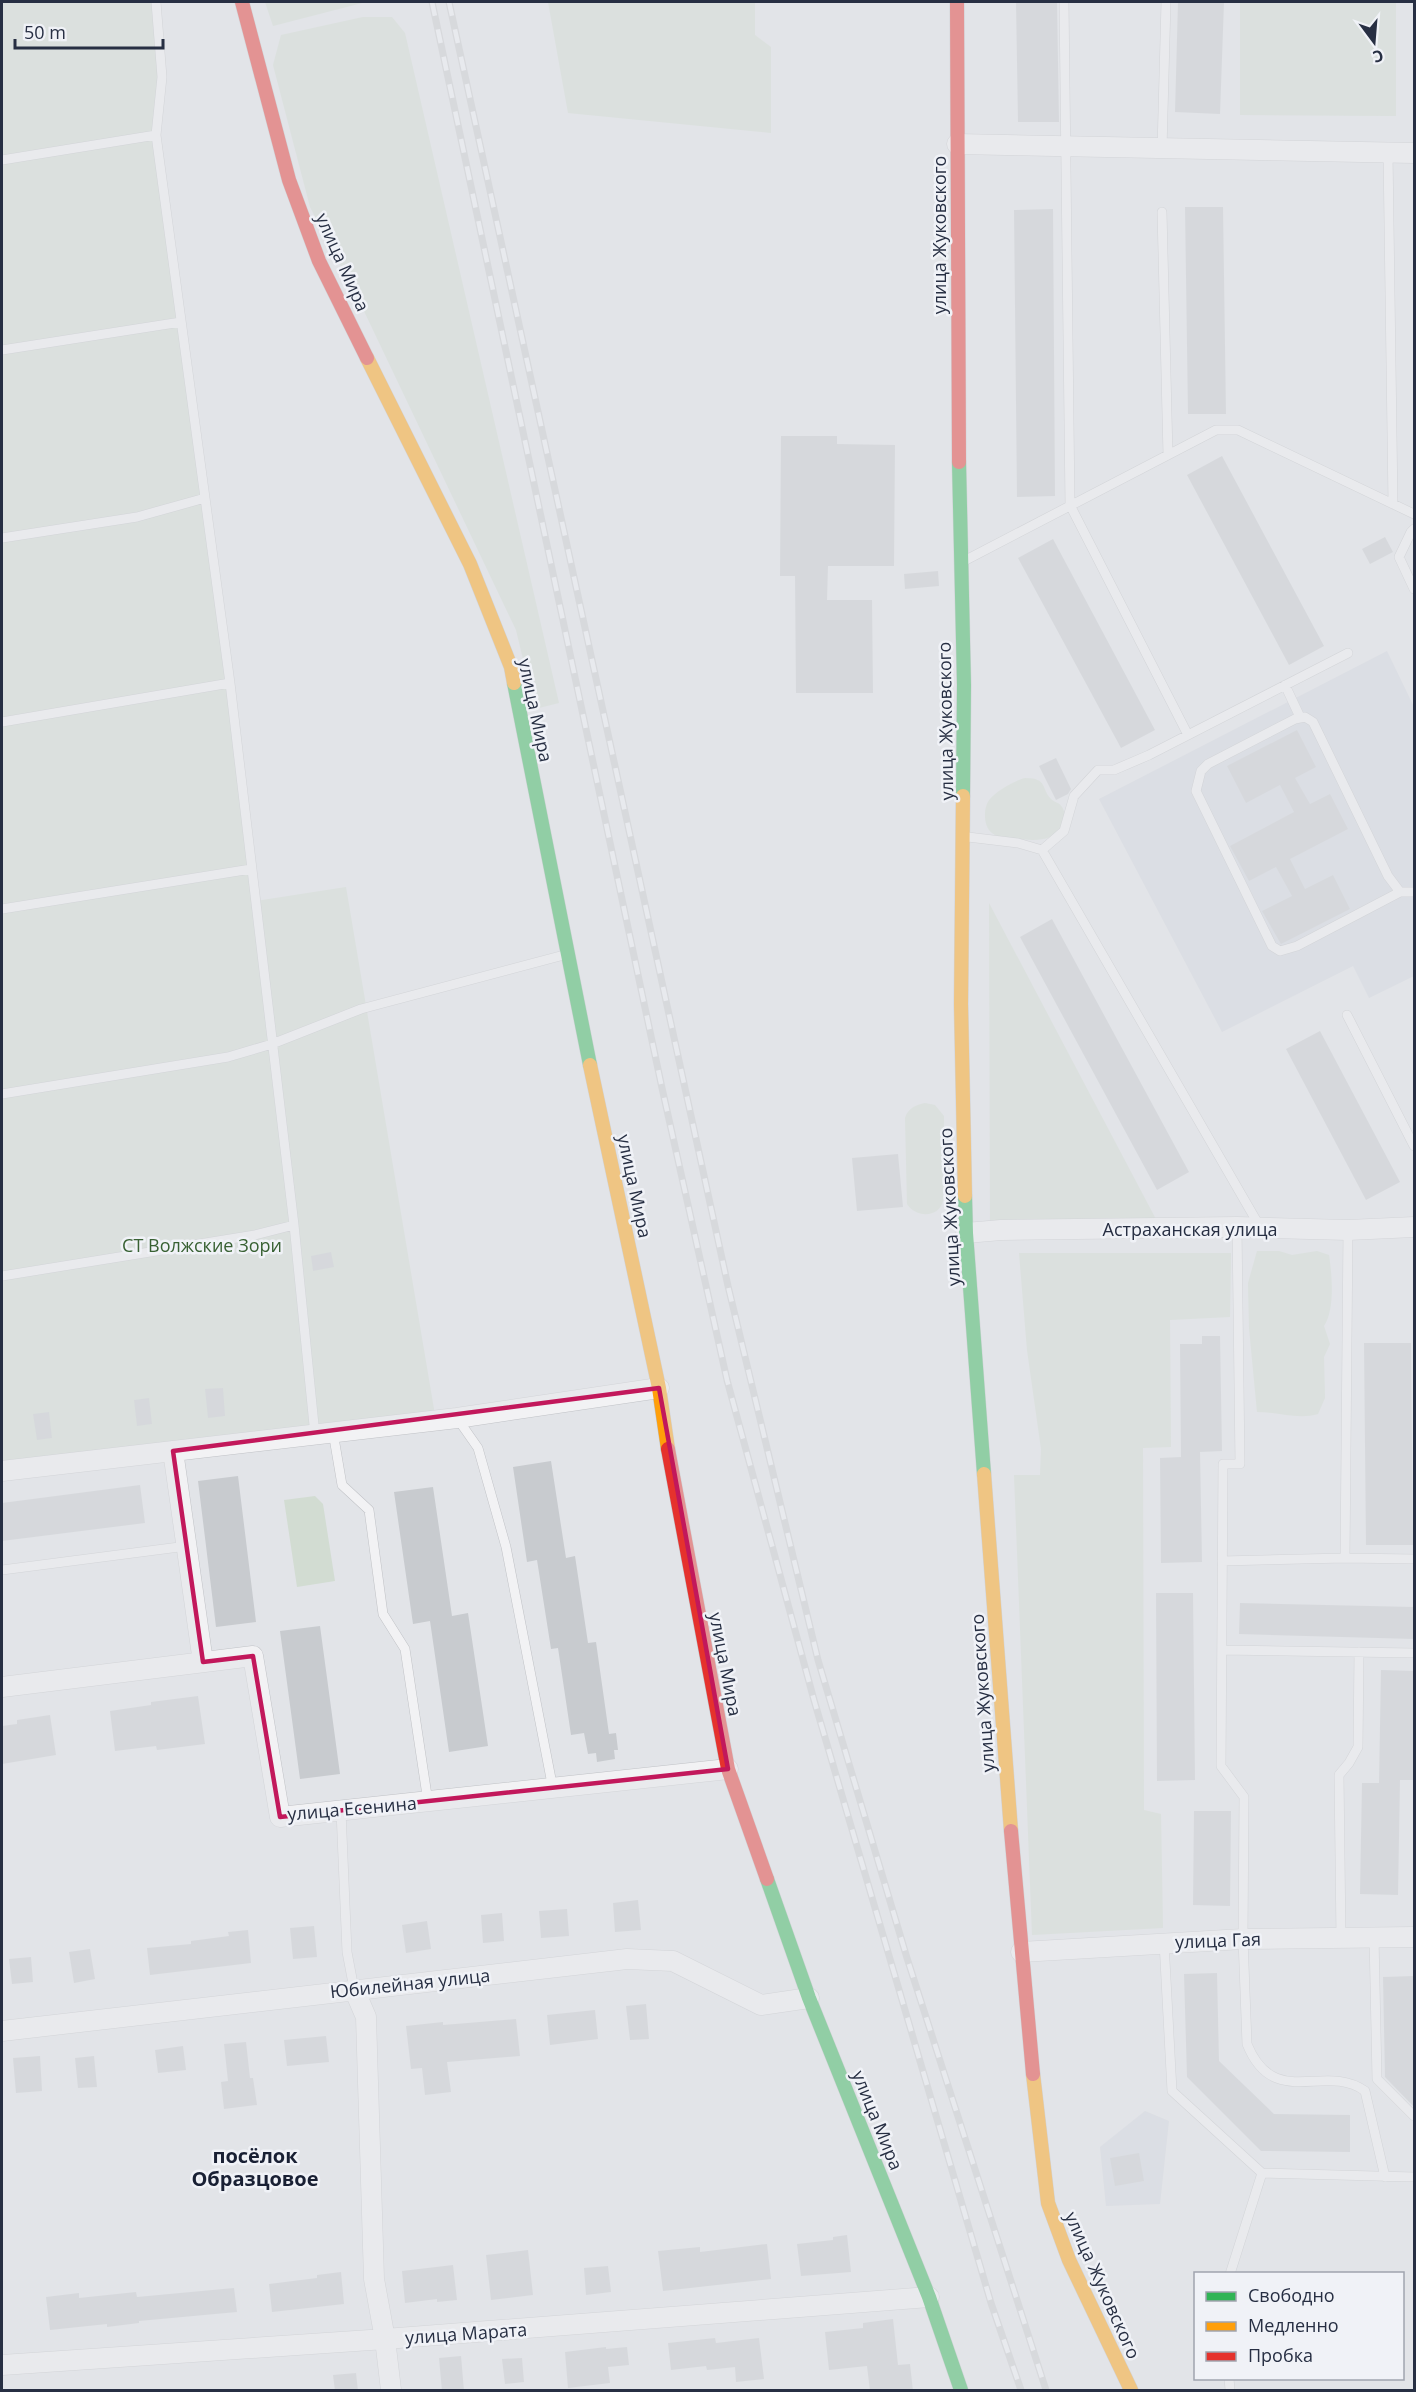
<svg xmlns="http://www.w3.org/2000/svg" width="1416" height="2392" viewBox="0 0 1416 2392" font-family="'Open Sans',sans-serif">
  <rect width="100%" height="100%" fill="#e2e4e8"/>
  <path fill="#d3d7df" d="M1387,651L1414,707V976L1369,998L1353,966L1222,1032L1099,799Z
    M1145,2111L1169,2121L1160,2204L1106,2206L1100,2147Z"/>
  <path fill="#d2dcd2" d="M2,2H156L162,77L156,135L256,901L346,887L436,1421L2,1471Z
    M265,2H366L273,26Z
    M548,2H755V35L771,47V133L568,113Z
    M1240,2H1396V116L1240,115Z
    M363,17H392L405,33L559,703L535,709L516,630L363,309L310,207L273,65L281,35Z
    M1025,778C1048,778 1041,789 1051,799C1055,803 1059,802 1062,807C1069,817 1060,833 1050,837C1040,841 1029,840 1018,839C1010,838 999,839 992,833C983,826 983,807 990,799C996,791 1016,780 1025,778Z
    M989,903L1158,1223L990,1224Z
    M925,1103L935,1105L944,1116L943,1201C939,1218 916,1218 907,1204L905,1118C908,1108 916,1105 925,1103Z
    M1257,1251H1279L1292,1255L1317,1251L1329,1255C1332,1275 1335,1310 1324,1326L1330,1344L1324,1357L1325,1398L1318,1414C1298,1420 1279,1412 1257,1412L1249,1328L1248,1283Z
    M1019,1253H1231L1230,1317L1170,1320L1171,1447L1143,1448L1144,1810L1161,1814L1163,1928L1032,1935L1014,1475H1040L1041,1449L1027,1350Z
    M315,1496L323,1504L335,1581L297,1587L284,1500Z"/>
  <path fill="#c8cbcf" d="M1016,2H1057L1059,122H1018Z
    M1178,2H1224L1220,114L1175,112Z
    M1185,207H1223L1226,414H1188Z
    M1053,209L1055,496L1017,497L1014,210Z
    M781,436H837V444L895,445L894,566H828L827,600H872L873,693H796L795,576H780Z
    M1222,456L1324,646L1289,665L1187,475Z
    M1385,537L1393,552L1370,564L1362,549Z
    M1053,539L1155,730L1121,748L1018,558Z
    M938,571L939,586L905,589L904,574Z
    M1297,730L1316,767L1295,778L1310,804L1330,794L1348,829L1290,859L1305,889L1333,875L1350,909L1281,944L1262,911L1292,896L1276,867L1249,881L1230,846L1294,812L1280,785L1246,803L1227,766Z
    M1056,758L1071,789L1068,794L1056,800L1039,766Z
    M1052,919L1189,1172L1157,1190L1020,937Z
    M1320,1031L1400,1182L1366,1200L1286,1049Z
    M898,1154L903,1207L857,1211L852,1158Z
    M331,1252L334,1267L313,1271L311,1256Z
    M1202,1336H1220L1222,1451L1200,1452L1202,1562L1161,1563L1160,1458L1181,1457L1180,1344H1202Z
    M1364,1343H1411L1413,1545H1366Z
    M223,1388L225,1416L208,1418L205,1389Z
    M149,1398L152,1424L137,1426L134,1400Z
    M49,1412L52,1438L37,1440L33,1414Z
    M551,1461L566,1558L575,1556L588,1643L596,1642L609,1734L616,1733L618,1750H614L615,1759L597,1762L596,1753L588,1754L584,1733L571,1735L558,1648L551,1649L537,1560L527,1562L513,1467Z
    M238,1476L256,1622L216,1627L198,1481Z
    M140,1485L145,1523L2,1541V1503Z
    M433,1487L452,1616L468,1613L488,1746L449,1752L430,1621L413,1624L394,1492Z
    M1156,1593H1193L1195,1780L1157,1781Z
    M1240,1603L1414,1607V1639L1239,1634Z
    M320,1626L340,1774L300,1779L280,1631Z
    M1381,1670L1414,1671V1780H1400L1398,1895L1360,1894L1362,1783H1379Z
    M198,1696L205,1744L157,1750L156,1746L115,1751L110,1711L151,1705V1702Z
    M50,1715L56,1755L2,1764V1726L17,1724V1720Z
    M1194,1811H1231L1230,1906L1193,1905Z
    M638,1900L641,1930L615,1932L613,1903Z
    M567,1909L569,1936L541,1938L539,1911Z
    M502,1913L504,1941L483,1943L481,1915Z
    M427,1921L431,1949L406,1953L402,1925Z
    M314,1926L317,1957L293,1959L290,1928Z
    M248,1930L251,1963L150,1975L147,1948L191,1944V1941L229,1936L228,1932Z
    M90,1949L95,1979L74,1983L69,1952Z
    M31,1957L33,1982L12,1984L9,1959Z
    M1217,1973L1219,2061L1274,2114L1350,2115V2152L1261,2151L1187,2077L1184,1974Z
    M1414,1976V2107L1385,2077L1383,1977Z
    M646,2004L649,2039L630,2040L626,2006Z
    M595,2010L598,2039L550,2045L547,2015Z
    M516,2019L520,2056L447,2062L451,2092L425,2095L422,2068L411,2069L406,2026L443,2022V2025Z
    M326,2036L329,2062L287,2066L284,2040Z
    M246,2042L250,2078H253L257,2105L224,2109L221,2082L228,2081L224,2044Z
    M183,2046L186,2070L158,2073L155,2050Z
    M40,2056L42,2091L16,2093L13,2058Z
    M94,2056L97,2087L78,2088L75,2058Z
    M1139,2153L1144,2181L1115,2186L1110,2158Z
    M847,2235L851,2272L801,2276L797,2244L833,2240V2237Z
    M767,2244L771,2279L663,2291L658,2251L700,2247V2252Z
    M528,2250L533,2295L491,2300L486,2255Z
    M453,2265L457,2300L437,2302V2299L405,2303L402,2271Z
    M608,2266L611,2292L586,2295L584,2268Z
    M341,2272L344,2304L272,2312L269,2284L317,2278V2275Z
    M234,2288L237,2312L139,2321V2323L107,2327V2324L50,2330L46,2297L79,2293V2298L136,2292L137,2297Z
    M893,2319L898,2365L910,2364L913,2391H870L867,2366L829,2370L825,2332L863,2328V2323Z
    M715,2338L716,2343L759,2338L764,2379L736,2382L735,2367L707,2370L706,2366L671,2370L668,2343Z
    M606,2347V2349L627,2347L629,2365L608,2367L610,2383L568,2388L565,2352Z
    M461,2356L464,2391H442L439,2358Z
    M522,2358L524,2382L505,2384L502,2359Z
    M356,2373L358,2391H335L333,2375Z"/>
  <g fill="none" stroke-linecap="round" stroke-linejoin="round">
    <defs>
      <path id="lane" d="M156,2L162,77L156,135L230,683L294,1225L315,1435
        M1064,2L1070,505L1188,735
        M1162,149L1166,2
        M1388,153L1393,504
        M2,160L156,135
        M1162,212L1168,455
        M2,350L181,322
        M1414,529L1411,532L1399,557L1414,589
        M2,538L137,517L205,498
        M964,561L1216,430H1238L1414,514
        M1285,685L1300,717
        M2,722L230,683
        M968,837L1018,843L1042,850L1260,1227
        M1042,850L1064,831L1074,796L1098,770H1114L1149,755L1348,653
        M1400,892L1388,876L1313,722L1305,717L1295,719L1208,764L1201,771L1196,791L1272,946L1280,951L1297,946L1400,892H1414
        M2,909L251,869
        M1347,1015L1414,1146
        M2,1094L228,1057L272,1044L361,1009L564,955
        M1237,1227L1240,1464H1223L1221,1766L1244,1797L1243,1939L1247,2044C1274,2111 1325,2062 1365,2091L1385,2177
        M2,1276L255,1235L294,1225
        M457,1418L478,1448L506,1547L553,1789
        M333,1432L342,1485L369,1510L383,1614L405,1649L428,1802
        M1345,1558L1414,1559
        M1222,1561L1345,1558L1348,1230
        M2,1570L187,1546
        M1222,1650L1414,1653
        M341,1811L347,1952L354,1989
        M1374,1937L1377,2079L1414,2116
        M1341,1938L1339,1775L1349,1763L1358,1747L1359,1652
        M1164,1942L1172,2091L1262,2173L1414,2177
        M1230,2274L1262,2173
        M1229,2378L1230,2390"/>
      <path id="street" d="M957,144L1414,153
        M966,1233L1001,1230L1237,1227L1348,1230L1414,1227
        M173,1451L203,1662
        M2,1471L457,1418L659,1388
        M2,1687L253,1656L280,1817L728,1769
        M1021,1952L1243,1939L1414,1937
        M354,1989L366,2017L374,2279L385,2339L391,2390
        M2,2031L627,1959L673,1961L761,2005L809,1998
        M2,2365L385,2339L929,2297"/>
      <path id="fast" d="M959,462L964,685L963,796
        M514,683L590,1065
        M965,1196L966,1233L984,1474
        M767,1879L809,1998L929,2297L961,2390"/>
      <path id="slow" d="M367,358L470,564L511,667L514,683
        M963,796L961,1004L965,1196
        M590,1065L659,1388L668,1449
        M984,1474L1011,1831
        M1033,2074L1048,2203L1069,2260L1131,2390"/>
      <path id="jam" d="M242,2L289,180L319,261L367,358
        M957,2L959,462
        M668,1449L728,1769L767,1879
        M1011,1831L1033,2074"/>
    </defs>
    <use href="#lane" stroke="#c0c2c6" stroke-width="10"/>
    <use href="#street" stroke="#c0c2c6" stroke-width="21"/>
    <use href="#fast" stroke="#bec1c6" stroke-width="15"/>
    <use href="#slow" stroke="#bec1c6" stroke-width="15"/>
    <use href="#jam" stroke="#bec1c6" stroke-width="15"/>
    <use href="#lane" stroke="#f2f2f4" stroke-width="9"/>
    <use href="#street" stroke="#f2f2f4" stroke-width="20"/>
    <use href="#fast" stroke="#30b455" stroke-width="14"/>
    <use href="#slow" stroke="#ff9f0a" stroke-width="14"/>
    <use href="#jam" stroke="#e5322d" stroke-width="14"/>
    <defs>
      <path id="rail" d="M432,2L662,1088L727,1380L814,1700L991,2303L1021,2390
        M449,2L728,1286L818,1660L907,1958L1046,2390"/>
    </defs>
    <use href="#rail" stroke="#cbcccf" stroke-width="7"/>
    <use href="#rail" stroke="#f0f2f7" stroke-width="4.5" stroke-dasharray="14" stroke-linecap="butt"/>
  </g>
  <path d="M0 0H1416V2392H0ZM659,1388L728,1769L280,1817L253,1656L203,1662L173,1451Z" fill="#e2e4e8" fill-opacity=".55" fill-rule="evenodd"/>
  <path fill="none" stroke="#c2185b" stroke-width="4.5" stroke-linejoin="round" d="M659,1388L728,1769L280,1817L253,1656L203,1662L173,1451Z"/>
  <g text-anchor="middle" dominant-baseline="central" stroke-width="5" stroke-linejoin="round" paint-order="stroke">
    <g font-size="18" fill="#272f43" stroke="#f0f2f7">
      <text transform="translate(939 235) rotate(-90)">улица Жуковского</text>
      <text transform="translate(343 262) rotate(66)">улица Мира</text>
      <text transform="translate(536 710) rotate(78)">улица Мира</text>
      <text transform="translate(945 721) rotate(-91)">улица Жуковского</text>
      <text transform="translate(635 1186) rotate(78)">улица Мира</text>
      <text transform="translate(949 1207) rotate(-93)">улица Жуковского</text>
      <text x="1190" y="1229">Астраханская улица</text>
      <text transform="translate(726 1664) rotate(79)">улица Мира</text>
      <text transform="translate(982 1693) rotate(-94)">улица Жуковского</text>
      <text transform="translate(352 1808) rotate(-5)">улица Есенина</text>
      <text transform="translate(1218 1940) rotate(-2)">улица Гая</text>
      <text transform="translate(410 1983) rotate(-6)">Юбилейная улица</text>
      <text transform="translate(878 2120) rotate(68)">улица Мира</text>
      <text transform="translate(1103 2285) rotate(66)">улица Жуковского</text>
      <text transform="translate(466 2333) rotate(-4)">улица Марата</text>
    </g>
    <g font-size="18" fill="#386133" stroke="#f0f2f7">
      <text x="202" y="1245">СТ Волжские Зори</text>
    </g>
    <g font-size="20" font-weight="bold" fill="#192034" stroke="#f0f2f7">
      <text x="255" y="2155">посёлок<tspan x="255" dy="23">Образцовое</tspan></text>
    </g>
  </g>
  <rect width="1416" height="2392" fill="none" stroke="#272f43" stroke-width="6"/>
  <rect x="1194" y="2272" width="210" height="108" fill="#f0f2f7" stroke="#a0a4af" stroke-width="1.5"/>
  <rect x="1206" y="2292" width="30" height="9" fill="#30b455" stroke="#a0a4af" stroke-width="1.5"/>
  <text x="1248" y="2302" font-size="18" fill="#272f43">Свободно</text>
  <rect x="1206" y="2322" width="30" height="9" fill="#ff9f0a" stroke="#a0a4af" stroke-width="1.5"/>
  <text x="1248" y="2332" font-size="18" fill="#272f43">Медленно</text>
  <rect x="1206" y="2352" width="30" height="9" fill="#e5322d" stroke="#a0a4af" stroke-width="1.5"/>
  <text x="1248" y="2362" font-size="18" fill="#272f43">Пробка</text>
  <g transform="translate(1374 42) rotate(164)" stroke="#f0f2f7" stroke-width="4.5" paint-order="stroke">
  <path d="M0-4.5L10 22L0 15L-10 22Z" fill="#272f43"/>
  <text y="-9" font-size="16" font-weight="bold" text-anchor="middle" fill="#272f43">С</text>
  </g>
  <path d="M15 39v9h148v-9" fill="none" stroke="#272f43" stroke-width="3"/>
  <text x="24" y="39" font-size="18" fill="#272f43" stroke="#f0f2f7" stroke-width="4.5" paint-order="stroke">50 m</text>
</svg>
